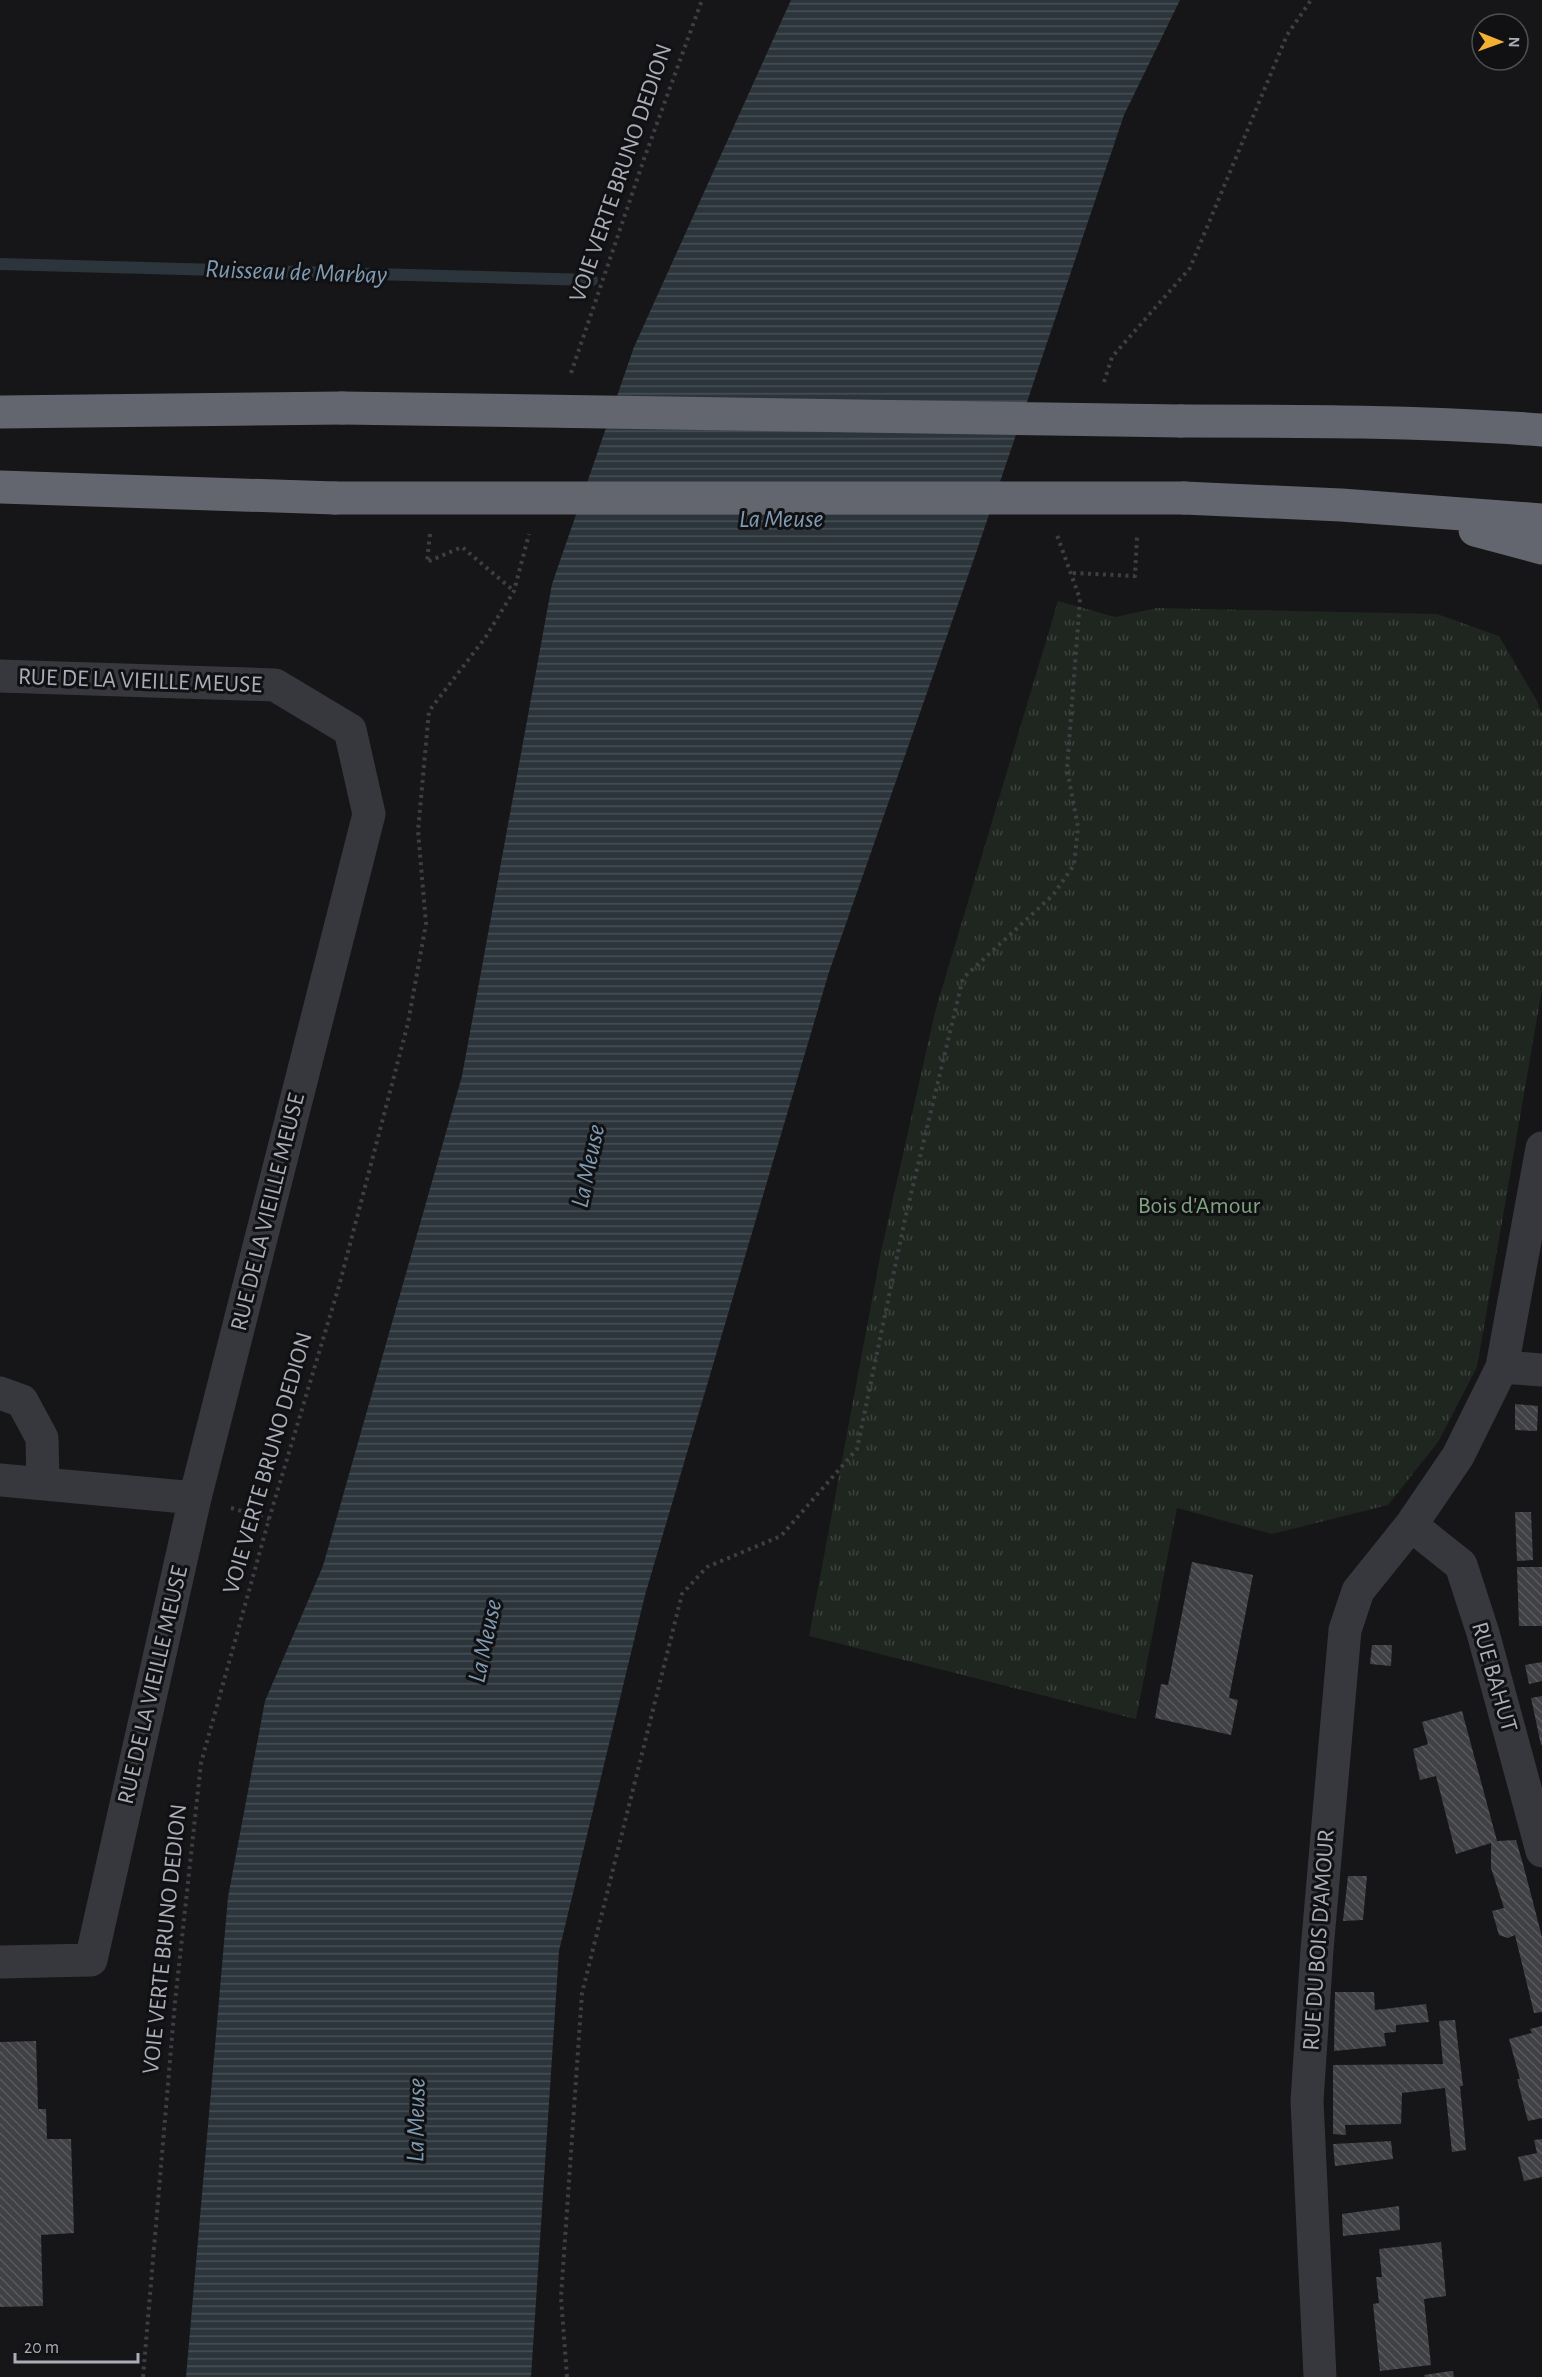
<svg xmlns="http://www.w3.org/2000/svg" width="1542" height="2377" viewBox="0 0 1542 2377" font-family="'Alegreya Sans',sans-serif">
  <defs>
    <pattern id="grass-tufts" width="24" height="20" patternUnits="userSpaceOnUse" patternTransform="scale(1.5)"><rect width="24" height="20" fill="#1e261f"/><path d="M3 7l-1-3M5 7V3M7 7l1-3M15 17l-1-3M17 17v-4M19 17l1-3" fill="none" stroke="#3c433d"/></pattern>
    <pattern id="water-rules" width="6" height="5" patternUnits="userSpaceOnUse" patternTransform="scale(1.5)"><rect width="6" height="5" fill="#2c353c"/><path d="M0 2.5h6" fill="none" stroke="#485056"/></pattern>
    <pattern id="building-back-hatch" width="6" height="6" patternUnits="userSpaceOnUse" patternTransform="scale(1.5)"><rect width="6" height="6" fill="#404145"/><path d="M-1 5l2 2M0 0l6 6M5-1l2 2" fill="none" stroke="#595a5e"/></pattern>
  </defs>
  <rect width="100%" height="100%" fill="#161618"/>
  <path fill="url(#grass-tufts)" d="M1058,601L1115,617L1157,608L1437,614L1499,636L1537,701L1542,714V989L1477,1367L1438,1442L1388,1505L1272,1534L1177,1508L1136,1719L809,1636L881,1252L935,1012Z"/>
  <path fill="url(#water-rules)" d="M791,0H1180L1124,115L976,553L829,972L645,1595L559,1951L531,2377H186L228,1897L265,1701L323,1566L462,1076L552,584L634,347Z"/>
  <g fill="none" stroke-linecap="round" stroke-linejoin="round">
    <path stroke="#2c353c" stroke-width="12" d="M0,264L592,280"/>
  </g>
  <path fill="url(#building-back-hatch)" d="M1515,1404L1538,1406L1537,1431L1515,1430Z
    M1515,1512H1531L1533,1560L1517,1561Z
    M1192,1562L1253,1575L1229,1698L1238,1700L1231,1735L1155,1718L1161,1684L1168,1685Z
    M1517,1567H1542V1626H1519Z
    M1372,1645H1392L1391,1666L1370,1664Z
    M1542,1662V1681L1529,1684L1525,1665Z
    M1542,1696V1745H1541L1531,1698Z
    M1462,1711L1497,1841L1516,1840L1523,1864L1542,1937V2012L1534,2013L1515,1935L1508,1938L1499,1935L1492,1911L1504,1908L1491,1868V1843L1456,1854L1436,1776L1420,1780L1413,1749L1428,1744L1422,1722Z
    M1348,1876H1367L1363,1920L1343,1921Z
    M1335,1992H1374L1375,2010L1426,2004L1429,2022L1396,2025V2032L1384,2033L1386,2046L1334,2051Z
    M1455,2020L1463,2086H1460L1466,2150L1452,2152L1445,2088L1402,2093L1401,2124L1345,2125L1346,2135L1333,2134V2065L1443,2064L1439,2021Z
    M1542,2026V2118L1528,2121L1517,2079H1520L1509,2039L1532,2033L1530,2029Z
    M36,2041L38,2109H46L47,2139H71L74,2233L41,2235L43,2306L0,2307V2042Z
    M1542,2139V2177L1524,2181L1518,2157L1537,2153L1534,2140Z
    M1391,2141L1393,2159L1335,2166L1333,2144Z
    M1399,2206L1400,2230L1343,2236L1342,2214Z
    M1441,2242L1446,2296L1424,2299L1431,2365L1380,2371L1373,2304L1379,2303L1376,2277H1382L1379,2249Z
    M1451,2371H1453L1454,2377H1425L1424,2375Z"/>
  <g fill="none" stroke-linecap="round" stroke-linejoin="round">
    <path stroke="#3d3f44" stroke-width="4" stroke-dasharray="3 4.5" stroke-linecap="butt" d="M571,373L644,159L702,0
      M1104,382L1112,357L1190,268L1287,35L1311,0
      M430,534L427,562L462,547L514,591
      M1073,573L1135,576L1137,537
      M231,1508L269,1519
      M143,2377L175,2002L201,1763L269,1519L339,1286L408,1023L426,924L418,831L429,711L485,638L514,591L529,534
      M567,2377L561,2297L582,1993L682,1594L707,1567L781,1536L857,1449L905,1219L963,978L1053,895L1074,865L1078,827L1067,769L1080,599L1057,535"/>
    <path stroke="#37383d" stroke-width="33" d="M0,676L275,685L350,730L369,814L195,1498L91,1960L0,1962
      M1502,1367L1542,1370
      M0,1393L22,1401L42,1438L43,1484
      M0,1480L195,1498
      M1411,1525L1461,1565L1483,1633L1542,1851
      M1320,2377L1307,2101L1317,1950L1345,1630L1358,1591L1411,1525L1458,1456L1502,1367L1542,1148"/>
    <path stroke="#63666e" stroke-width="33" d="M0,412L342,408
      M1181,421C1301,421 1422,421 1542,430
      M0,487L335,498
      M1184,498L1341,505L1542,520
      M1475,530L1542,548"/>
    <path stroke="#63666e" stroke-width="33" d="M342,408L1181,421
      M335,498H1184"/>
  </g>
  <g text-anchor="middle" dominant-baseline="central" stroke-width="6" stroke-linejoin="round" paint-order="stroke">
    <g font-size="24" fill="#a8adb8" stroke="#111113">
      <text transform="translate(621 173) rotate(-71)">VOIE VERTE BRUNO DEDION</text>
      <text transform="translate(140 681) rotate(2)">RUE DE LA VIEILLE MEUSE</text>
      <text transform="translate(268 1212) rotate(-76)">RUE DE LA VIEILLE MEUSE</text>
      <text transform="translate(268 1463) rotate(-74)">VOIE VERTE BRUNO DEDION</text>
      <text transform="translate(1494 1677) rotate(74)">RUE BAHUT</text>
      <text transform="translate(153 1685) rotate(-77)">RUE DE LA VIEILLE MEUSE</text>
      <text transform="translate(165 1939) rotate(-84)">VOIE VERTE BRUNO DEDION</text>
      <text transform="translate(1319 1940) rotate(-86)">RUE DU BOIS D'AMOUR</text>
    </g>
    <g font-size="24" fill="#7fa381" stroke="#111113">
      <text x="1199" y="1206">Bois d'Amour</text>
    </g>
    <g font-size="26" font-style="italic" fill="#7f9bb3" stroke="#111113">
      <text transform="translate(296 272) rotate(2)">Ruisseau de Marbay</text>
      <text x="781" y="519">La Meuse</text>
      <text transform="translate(588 1166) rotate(-78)">La Meuse</text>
      <text transform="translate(485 1641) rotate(-78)">La Meuse</text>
      <text transform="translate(416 2120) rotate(-89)">La Meuse</text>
    </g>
  </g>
  <g transform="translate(1500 42) rotate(91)"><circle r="28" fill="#111113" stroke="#4d4f55" stroke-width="1.5"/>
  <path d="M0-4.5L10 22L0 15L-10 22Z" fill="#f2b134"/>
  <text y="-9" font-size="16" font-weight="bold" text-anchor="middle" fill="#a8adb8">N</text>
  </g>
  <path d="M15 2353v9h123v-9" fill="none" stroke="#a8adb8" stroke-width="3"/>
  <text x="24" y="2353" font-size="18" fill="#a8adb8" stroke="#111113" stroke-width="4.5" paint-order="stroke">20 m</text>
</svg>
